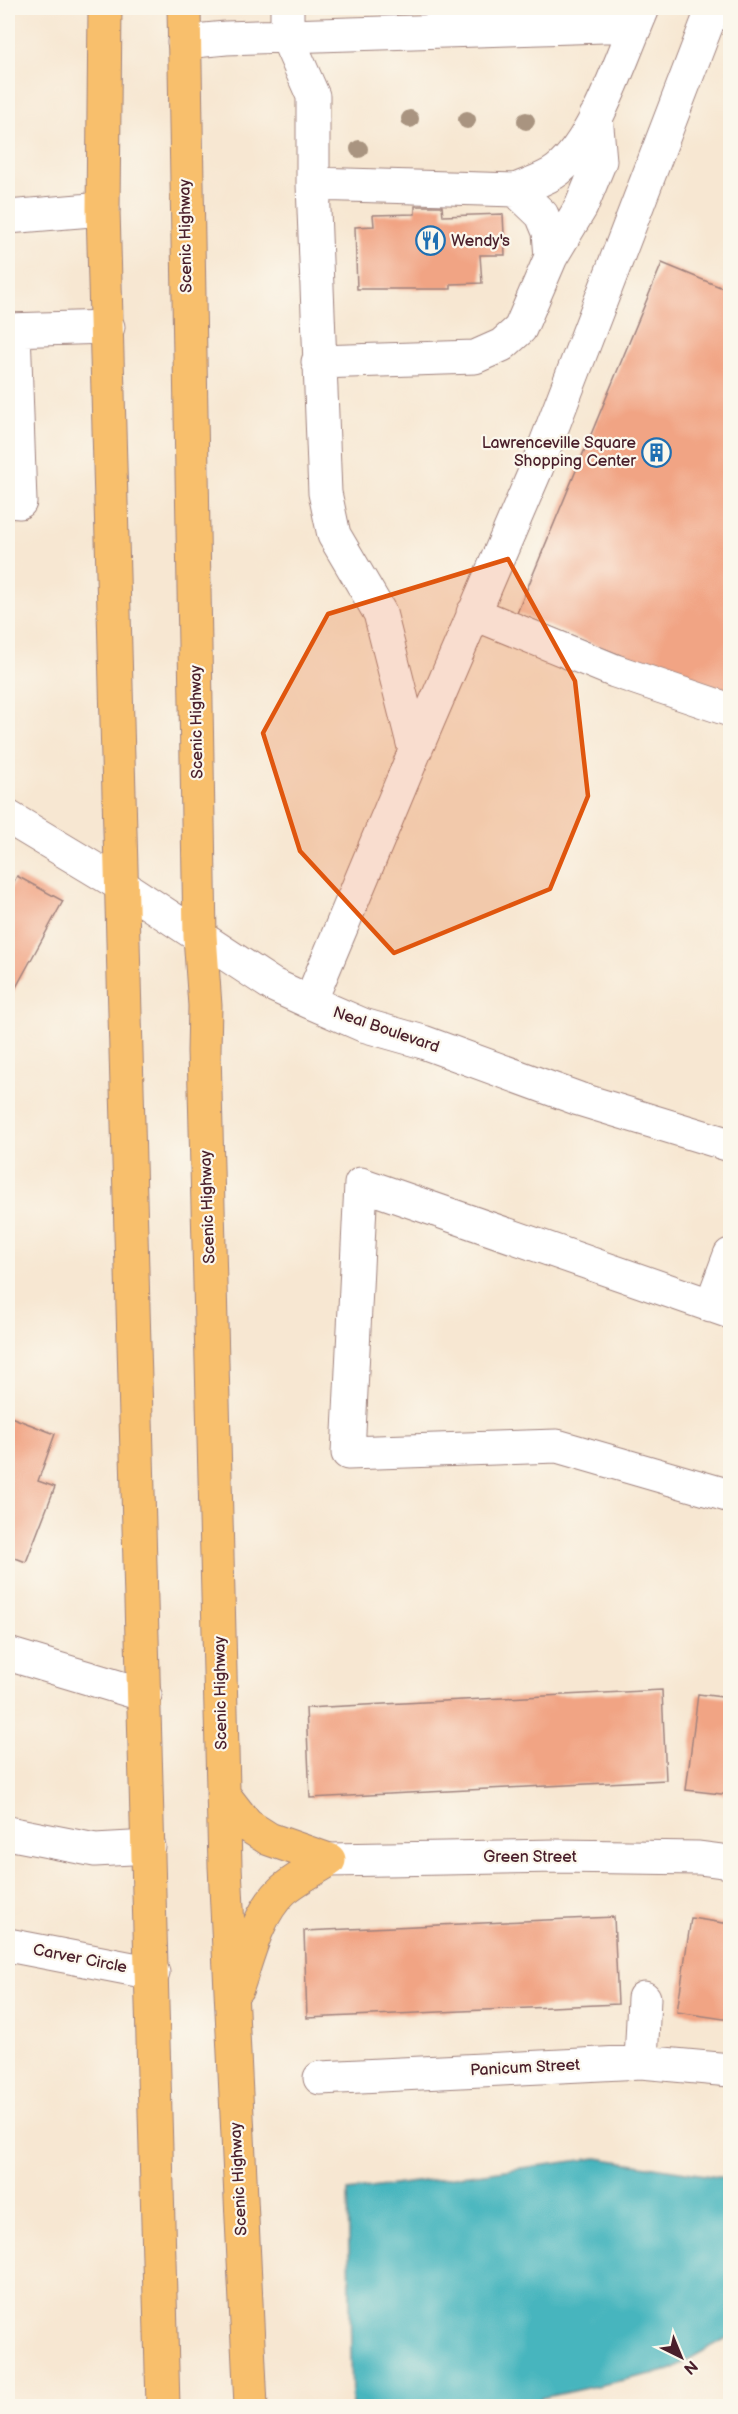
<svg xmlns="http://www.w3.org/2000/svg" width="738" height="2414" viewBox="0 0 738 2414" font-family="'Balsamiq Sans',sans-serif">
  <rect width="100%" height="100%" fill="#fbf7ec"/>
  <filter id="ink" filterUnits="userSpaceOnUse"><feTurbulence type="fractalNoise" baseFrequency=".0167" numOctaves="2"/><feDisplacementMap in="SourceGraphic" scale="12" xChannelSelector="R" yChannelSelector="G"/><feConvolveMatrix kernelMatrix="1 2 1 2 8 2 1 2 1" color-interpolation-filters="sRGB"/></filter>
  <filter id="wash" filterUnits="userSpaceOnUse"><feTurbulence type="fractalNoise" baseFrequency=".008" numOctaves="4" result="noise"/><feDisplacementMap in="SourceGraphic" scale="24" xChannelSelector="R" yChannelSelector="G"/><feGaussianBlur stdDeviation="1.35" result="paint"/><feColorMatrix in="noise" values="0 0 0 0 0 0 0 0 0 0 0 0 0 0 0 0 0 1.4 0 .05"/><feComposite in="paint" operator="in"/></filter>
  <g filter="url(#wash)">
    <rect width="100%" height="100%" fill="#f7e7d2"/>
    <path fill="#46b5be" stroke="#486a74" stroke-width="1.5" d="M597,2158L730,2179V2336L670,2370L541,2398L539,2406H352L348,2191Z"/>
    <g id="blocks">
      <path fill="#f1a484" d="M415,206H442L443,216L503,214L505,255H480L482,283L451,284V289H357L355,227L374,226L373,215L415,214Z
        M662,263L730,291V700L517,613Z
        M17,876L63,901L8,1002V893Z
        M8,1416L55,1434L38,1481L55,1487L26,1562L10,1556L8,1562Z
        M662,1690L666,1780L310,1798L306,1708Z
        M698,1694L730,1698V1795L686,1790Z
        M614,1917L618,2004L307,2018L304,1931Z
        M691,1918L730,1924V2020L677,2012Z"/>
    </g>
  </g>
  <g filter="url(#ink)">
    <use href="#blocks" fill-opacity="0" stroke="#a0837e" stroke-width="1.5"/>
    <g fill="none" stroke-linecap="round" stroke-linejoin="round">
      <defs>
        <path id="minor" d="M287,8V37L313,96V184L325,493L334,535L380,613L415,751L310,1002
          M184,42L226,38L636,25L643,8
          M313,184L516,190L542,215L549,232L551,257L520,329L502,345L475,357L318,362
          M516,190C529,184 547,179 558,170C594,141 618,67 636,25
          M8,217L103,209
          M551,257L581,207L600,161L596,116
          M8,330L108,327
          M8,501L20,502L14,330
          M473,613L615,671L730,710
          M415,751L537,467L713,8
          M8,817L121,885L273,985L310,1002L363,1025L423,1042L579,1099L730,1145
          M711,1306L730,1255
          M730,1312L361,1184L348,1453L557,1446L730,1496
          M8,1654L145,1695
          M8,1833L95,1850L149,1847
          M329,1860L557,1856L699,1858L730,1862
          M8,1945L153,1973
          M641,2062L644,1998
          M320,2078L641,2062L730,2070"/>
        <path id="highway" d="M105,8L103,209L163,2406
          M184,8L200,936L205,1006L204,1051L225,1866L251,2406
          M223,1794L247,1825L269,1839L329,1860
          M237,1988C248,1956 257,1915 282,1891C295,1879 314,1870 329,1860"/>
      </defs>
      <use href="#minor" stroke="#a0837e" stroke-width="35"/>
      <use href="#highway" stroke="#a0837e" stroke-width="35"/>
      <use href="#minor" stroke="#fff" stroke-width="33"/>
      <use href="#highway" stroke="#f8bf6c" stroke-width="33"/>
    </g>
    <g fill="#a99480">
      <circle cx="410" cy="119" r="9"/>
      <circle cx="467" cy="120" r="9"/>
      <circle cx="526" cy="121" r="9"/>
      <circle cx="359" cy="149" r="9"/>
    </g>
  </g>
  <path fill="#e0560e" fill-opacity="0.2" stroke="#e0560e" stroke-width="4.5" stroke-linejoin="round" d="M508,559L575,681L588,796L550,889L394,953L300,851L263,733L328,614Z"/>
  <defs>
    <symbol id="restaurant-ring" viewBox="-11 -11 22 22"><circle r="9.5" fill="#fbf7ec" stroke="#1f6fb2" stroke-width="1.5"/><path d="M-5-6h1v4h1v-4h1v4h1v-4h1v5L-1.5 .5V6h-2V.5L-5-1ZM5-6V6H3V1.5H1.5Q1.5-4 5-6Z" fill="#1f6fb2"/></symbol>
    <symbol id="building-ring" viewBox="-11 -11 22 22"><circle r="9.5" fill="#fbf7ec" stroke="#1f6fb2" stroke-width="1.5"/><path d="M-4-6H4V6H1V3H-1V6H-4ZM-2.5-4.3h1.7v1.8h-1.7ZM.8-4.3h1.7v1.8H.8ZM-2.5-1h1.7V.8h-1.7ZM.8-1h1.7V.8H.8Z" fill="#1f6fb2"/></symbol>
  </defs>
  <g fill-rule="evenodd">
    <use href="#restaurant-ring" x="414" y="224" width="33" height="33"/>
    <use href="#building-ring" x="640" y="436" width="33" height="33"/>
  </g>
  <g text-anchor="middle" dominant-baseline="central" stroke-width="4.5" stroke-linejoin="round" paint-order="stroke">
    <g font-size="16" fill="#4a1f2b" stroke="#fbf7ec">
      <text transform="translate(186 236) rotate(-91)">Scenic Highway</text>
      <text transform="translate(197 722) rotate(-91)">Scenic Highway</text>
      <text transform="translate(386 1030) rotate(19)">Neal Boulevard</text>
      <text transform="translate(208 1207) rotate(-92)">Scenic Highway</text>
      <text transform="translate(221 1693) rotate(-91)">Scenic Highway</text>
      <text x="530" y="1857">Green Street</text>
      <text transform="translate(80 1959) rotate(11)">Carver Circle</text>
      <text transform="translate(525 2068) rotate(-3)">Panicum Street</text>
      <text transform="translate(239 2179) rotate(-93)">Scenic Highway</text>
    </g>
    <g font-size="16" fill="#4a1f2b" stroke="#fbf7ec" text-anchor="start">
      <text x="451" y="241">Wendy's</text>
      <text x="636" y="443" text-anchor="end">Lawrenceville Square<tspan x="636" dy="18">Shopping Center</tspan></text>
    </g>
  </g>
  <rect width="738" height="2414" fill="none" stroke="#fbf7ec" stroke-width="30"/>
  <g transform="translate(681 2357) rotate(137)" stroke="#fbf7ec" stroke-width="4.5" paint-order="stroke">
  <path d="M0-4.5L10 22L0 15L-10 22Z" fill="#4a1f2b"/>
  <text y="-9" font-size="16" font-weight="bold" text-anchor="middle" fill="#4a1f2b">N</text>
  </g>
</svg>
